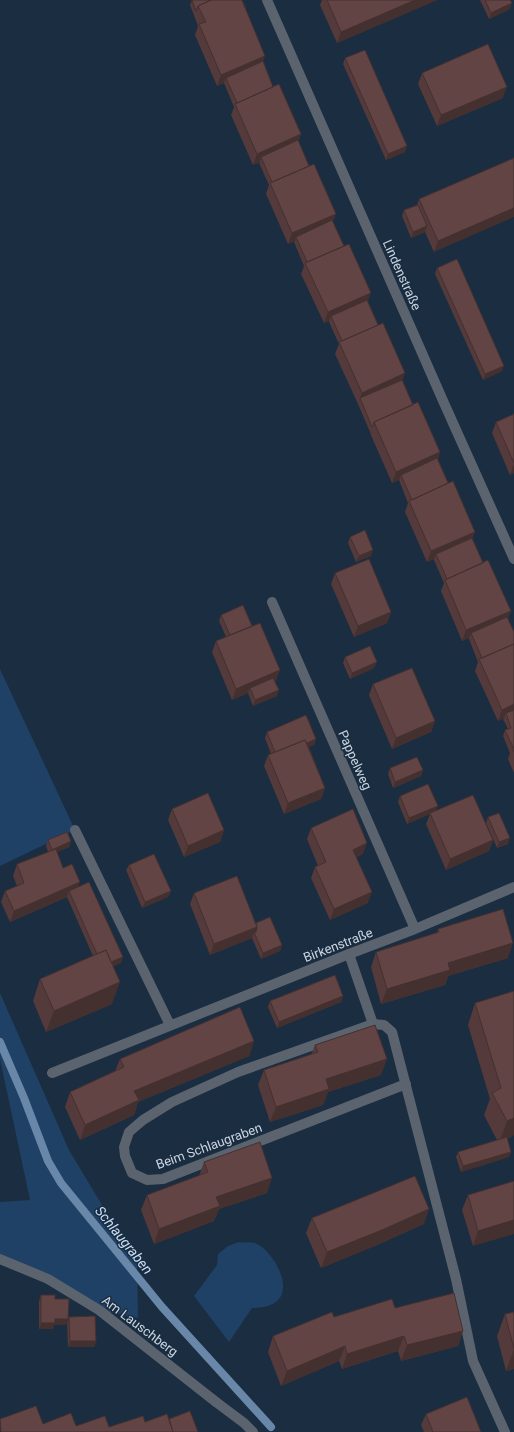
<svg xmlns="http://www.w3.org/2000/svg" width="514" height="1432" viewBox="0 0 514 1432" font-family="Roboto,sans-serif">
  <rect width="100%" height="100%" fill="#1b2d40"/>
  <path fill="#1f4165" d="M0,669L75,830L0,866Z
    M0,993L69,1150L123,1240L137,1258L138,1318L99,1310L0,1259V1202L30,1200L0,1059Z
    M239,1242C244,1243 251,1242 255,1243C272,1250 293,1285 278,1300C271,1307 261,1308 252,1308L229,1342L194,1296L217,1265L218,1254L228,1246Z"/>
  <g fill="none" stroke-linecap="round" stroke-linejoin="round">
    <path stroke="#6987a8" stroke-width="8" d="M0,1042L24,1098L48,1161L61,1183L162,1307L271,1427"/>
    <path stroke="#5b646e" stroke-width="10" d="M349,954L373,1024
      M0,1259L48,1279L99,1310L216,1402"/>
    <path stroke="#5b646e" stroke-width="10" d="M267,0L444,403L514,559
      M272,602L415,929
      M75,830L170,1025
      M52,1073L349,954L415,929L514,887
      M406,1084L163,1179L147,1180L132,1173L125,1156L124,1147L129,1132L143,1120L172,1102L238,1072L373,1024L384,1025L392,1032L456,1279L473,1361L505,1432
      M216,1402L244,1423L253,1432"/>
  </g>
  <path fill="#543a3a" d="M192,0H242L263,62L273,87L301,134L298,142L403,381L413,405L440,452L438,459L483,563L511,611L508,618L514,632V773L508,759L510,753L503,736L505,730L508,729L503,719L504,718L498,721L475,671L478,662L469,639V638L462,641L441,591L444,583L434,560V559L427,562L405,512L408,503L399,480L392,483L370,433L371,432H370L358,404L335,354L339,344L329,322V321L324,323L301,274L304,266L294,242L295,241L288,244L266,194L269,185L259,163L260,162L253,165L231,115L234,107L224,83L217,86L195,35L198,26L190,5Z
    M322,0H437L337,43L320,5Z
    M480,0H510V9L489,19Z
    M345,58L405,152L386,160L343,64Z
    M422,73L503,98L437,126L418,84Z
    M514,158L434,252L425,232L411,238L402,216L404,210L417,205L419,199Z
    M437,268L502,371L483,380L435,274Z
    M514,414V473L510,475L492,433L496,422Z
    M350,537L371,556L356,562L348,543Z
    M335,573L391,612L387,623L354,637L331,584Z
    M221,615L252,626L280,670L275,682L277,696L253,706L248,693L232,700L212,652L216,641L226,637L219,621Z
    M345,657L374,668L350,679L343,663Z
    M373,684L435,721L431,732L392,749L369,695Z
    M267,732L316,739L314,745L309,747L325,788L321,799L284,814L264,766L268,755L271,754L265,738Z
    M390,768L423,770L421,776L393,788L388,774Z
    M400,796L436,811L493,840L489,851L446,870L426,824L430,814L407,824L398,802Z
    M172,809L224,830L220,842L184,857L168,820Z
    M488,817L508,844L497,848L486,823Z
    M311,828L363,854L356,857L368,903L330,920L311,878L315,867L318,866L307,839Z
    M48,840L71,841L69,847L57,852L63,868L78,887L121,963L113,966L112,1004L46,1032L33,1001L40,979L93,956L67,897L10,922L1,902L5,891L17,886L13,876L17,864L48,852L46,846Z
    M129,865L171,891L168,897L142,908L126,870Z
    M194,893L256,923L282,945L280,951L261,959L252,938L210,955L190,904Z
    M438,929L508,958L448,976L445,985L381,1004L371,967L376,952L437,933Z
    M514,991V1135L507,1139L511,1152L509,1157L461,1172L456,1157L458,1152L497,1140L484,1115L490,1099L468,1025L475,1003Z
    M343,996L341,1002L277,1028L268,1007L270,1001Z
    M254,1041L249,1056L138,1102L134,1115L80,1140L65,1107L70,1092L115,1071L120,1059Z
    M315,1045L381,1075L328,1092L323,1105L270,1122L258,1085L264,1070L311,1055Z
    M204,1162L267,1193L219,1209L214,1221L154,1244L141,1210L147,1195L199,1176Z
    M514,1181L473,1246L462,1210L468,1195Z
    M312,1218L424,1224L377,1245L321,1268L306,1233Z
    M41,1295L55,1299L66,1325H54L53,1329H39V1301Z
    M395,1308L463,1331L458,1346L401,1361L398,1351L342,1369L339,1361L281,1386L268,1352L273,1336L334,1317Z
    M514,1312V1369L506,1371L497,1336L505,1314Z
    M69,1317L96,1341L94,1347H68L67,1323Z
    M426,1414L481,1432H424L421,1425Z"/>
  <path fill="#453030" d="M415,0H437L337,43L341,32Z
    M512,3L510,9L489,19L491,13Z
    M265,56L261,67L226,78L224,83L217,86L221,75Z
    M507,87L503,98L437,126L441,115Z
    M301,134L297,145L261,157L260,162L253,165L257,154Z
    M407,146L405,152L386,160L388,154Z
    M514,208V217L434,252L438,241Z
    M336,214L332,225L296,237L295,241L288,244L292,233Z
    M427,226L425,232L411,238L413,232Z
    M371,293L367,304L331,316L329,321L324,323L328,312Z
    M504,366L502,371L483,380L485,374Z
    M405,373L401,385L360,398L358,404L362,393Z
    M440,452L436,463L401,475L399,480L392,483L396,472Z
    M514,464V473L510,475Z
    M475,532L471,543L436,554L434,559L427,562L431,551Z
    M373,550L371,556L356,562L359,556Z
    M511,611L506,622L471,633L469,638L462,641L466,630Z
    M391,612L387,623L354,637L358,626Z
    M377,662L374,668L350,679L352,673Z
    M280,670L276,681L252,692L250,688L248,693L232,700L236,689Z
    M279,690L277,696L253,706L255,700Z
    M514,704V714L506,713L504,718L498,721L502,710Z
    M435,721L431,732L392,749L396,738Z
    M316,739L314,745L275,762L277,756Z
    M423,770L421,776L393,788L395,782Z
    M325,788L321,799L284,814L288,803Z
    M438,806L435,812L430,813V814L407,824L409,818Z
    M224,830L220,842L184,857L188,846Z
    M510,838L508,844L497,848L499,842Z
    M493,840L489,851L446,870L450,859Z
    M71,841L69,847L50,855L52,850Z
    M367,843L363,854L349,861L353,850Z
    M80,882L76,893L69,891L67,897L10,922L14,911Z
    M171,891L168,897L142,908L145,902Z
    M372,892L368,903L330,920L334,909Z
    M257,927L255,934L254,932L252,938L210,955L214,944Z
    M513,943L508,958L448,976L445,985L381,1004L387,989L448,963Z
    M282,945L280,951L261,959L263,953Z
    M123,957L121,963L100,972L102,966Z
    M120,982L112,1004L46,1032L54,1011Z
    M343,996L341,1002L277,1028L279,1022Z
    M254,1041L249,1056L138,1102L134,1115L80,1140L85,1125L134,1091Z
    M387,1059L381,1075L328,1092L323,1105L270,1122L276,1107L326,1079Z
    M514,1118V1135L499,1143L507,1121Z
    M511,1152L509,1157L461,1172L463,1166Z
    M272,1178L267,1193L219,1209L214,1221L154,1244L159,1229L216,1197Z
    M429,1209L424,1224L377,1245L321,1268L327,1252Z
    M514,1220V1234L473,1246L478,1231Z
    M55,1319H68L66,1325H54L53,1329H39L41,1323Z
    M463,1331L458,1346L401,1361L407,1345Z
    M404,1336L398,1351L342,1369L347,1354Z
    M70,1341H96L94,1347H68Z
    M345,1346L339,1361L281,1386L287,1371Z
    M514,1349V1369L506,1371Z"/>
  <path fill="#624444" stroke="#453030" d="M192,0H211L198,6L196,11Z
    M211,0H242L265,56L221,75L199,24L206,22L198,6Z
    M242,0L246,8H245Z
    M327,0H415L341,32Z
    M485,0H510L512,3L491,13Z
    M488,44L507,87L441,115L422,73Z
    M365,50L407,146L388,154L345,58Z
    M263,61L273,87L237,103L226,78Z
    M279,84L301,134L257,154L235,104Z
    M298,140L309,166L272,182L261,157Z
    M514,158V208L438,241L419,199Z
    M314,164L336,214L292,233L270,183Z
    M418,205L427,226L413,232L404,210Z
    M332,220L344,246L307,262L296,237Z
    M349,244L371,293L328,312L305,263Z
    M457,259L504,366L485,374L437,268Z
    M367,300L378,325L342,341L331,316Z
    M383,323L405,373L362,393L339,342Z
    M402,380L413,405L374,422L373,426L372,427L360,398Z
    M418,402L440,452L396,472L374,422Z
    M514,414V463L496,422Z
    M437,458L448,483L412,500L401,475Z
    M453,481L475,532L431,551L409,501Z
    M365,530L373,550L359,556L350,537Z
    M472,538L483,563L447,579L436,554Z
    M369,559L391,612L358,626L335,573Z
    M488,560L511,611L466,630L445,580Z
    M243,605L252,626L230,635L221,615Z
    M507,617L514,632V644L482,658L471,633Z
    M260,623L280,670L236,689L216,641Z
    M514,644V704L502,710L479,659Z
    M370,646L377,662L352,673L345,657Z
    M412,668L435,721L396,738L373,684Z
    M273,678L279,690L255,700L250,688Z
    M514,710V747H513L505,730L511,728L506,713Z
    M306,715L316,739L307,743L305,740L275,752L267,732Z
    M305,740L325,788L288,803L268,755Z
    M514,747V752L512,748Z
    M417,757L423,770L395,782L390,768Z
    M428,784L438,806L409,818L400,796Z
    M208,793L224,830L188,846L172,809Z
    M473,795L493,840L450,859L430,813Z
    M353,809L367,843L353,850L372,892L334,909L315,867L326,862L311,828Z
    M499,813L510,838L499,842L488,817Z
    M67,832L71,841L52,850L48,840Z
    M56,849L63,868L72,864L80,882L14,911L5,891L24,883L17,864Z
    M154,854L171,891L145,902L129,865Z
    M237,876L257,927L214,944L194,893Z
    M89,882L123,957L111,962L106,950L97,954L69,891Z
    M503,909L513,943L448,963L450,970L387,989L376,952L439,932L438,929Z
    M270,917L282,945L263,953L254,932H256L257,927L256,923Z
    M106,950L120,982L54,1011L40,979Z
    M335,975L343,996L279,1022L270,1001Z
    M514,991V1118L507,1121L492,1093L501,1088L475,1003Z
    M240,1007L254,1041L134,1091L139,1100L85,1125L70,1092L124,1067L120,1059Z
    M375,1025L387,1059L326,1079L329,1089L276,1107L264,1070L318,1052L315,1045Z
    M507,1137L511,1152L463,1166L458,1152Z
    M260,1142L272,1178L216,1197L220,1206L159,1229L147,1195L208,1172L204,1162Z
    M415,1176L429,1209L382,1230L327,1252L312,1218Z
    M514,1181V1220L478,1231L468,1195Z
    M454,1293L463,1331L407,1345L404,1336L347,1354L345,1346L287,1371L273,1336L332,1312L334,1317L392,1299L395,1308Z
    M41,1295H55V1299H69L68,1319H55V1323H41Z
    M514,1312V1349L505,1314Z
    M95,1316L96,1341H70L69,1317Z
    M467,1397L481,1432H433L426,1414Z
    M36,1406L43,1424L71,1413L76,1426L105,1416L109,1427L143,1416L145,1422L167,1414L173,1432H1L0,1419Z
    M190,1411L198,1432H173L169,1419Z"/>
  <g text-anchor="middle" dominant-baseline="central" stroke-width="3" stroke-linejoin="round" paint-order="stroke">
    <g font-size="13" fill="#cad5e2" stroke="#1b2d40">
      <text transform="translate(402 275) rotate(66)">Lindenstraße</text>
      <text transform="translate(355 760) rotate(66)">Pappelweg</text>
      <text transform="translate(338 945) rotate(-21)">Birkenstraße</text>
      <text transform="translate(209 1146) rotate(-20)">Beim Schlaugraben</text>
      <text transform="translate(140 1326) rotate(37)">Am Lauschberg</text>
    </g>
    <g font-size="14" font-style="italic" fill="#c8dff9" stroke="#1b2d40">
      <text transform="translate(124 1240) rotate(51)">Schlaugraben</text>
    </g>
  </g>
</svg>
